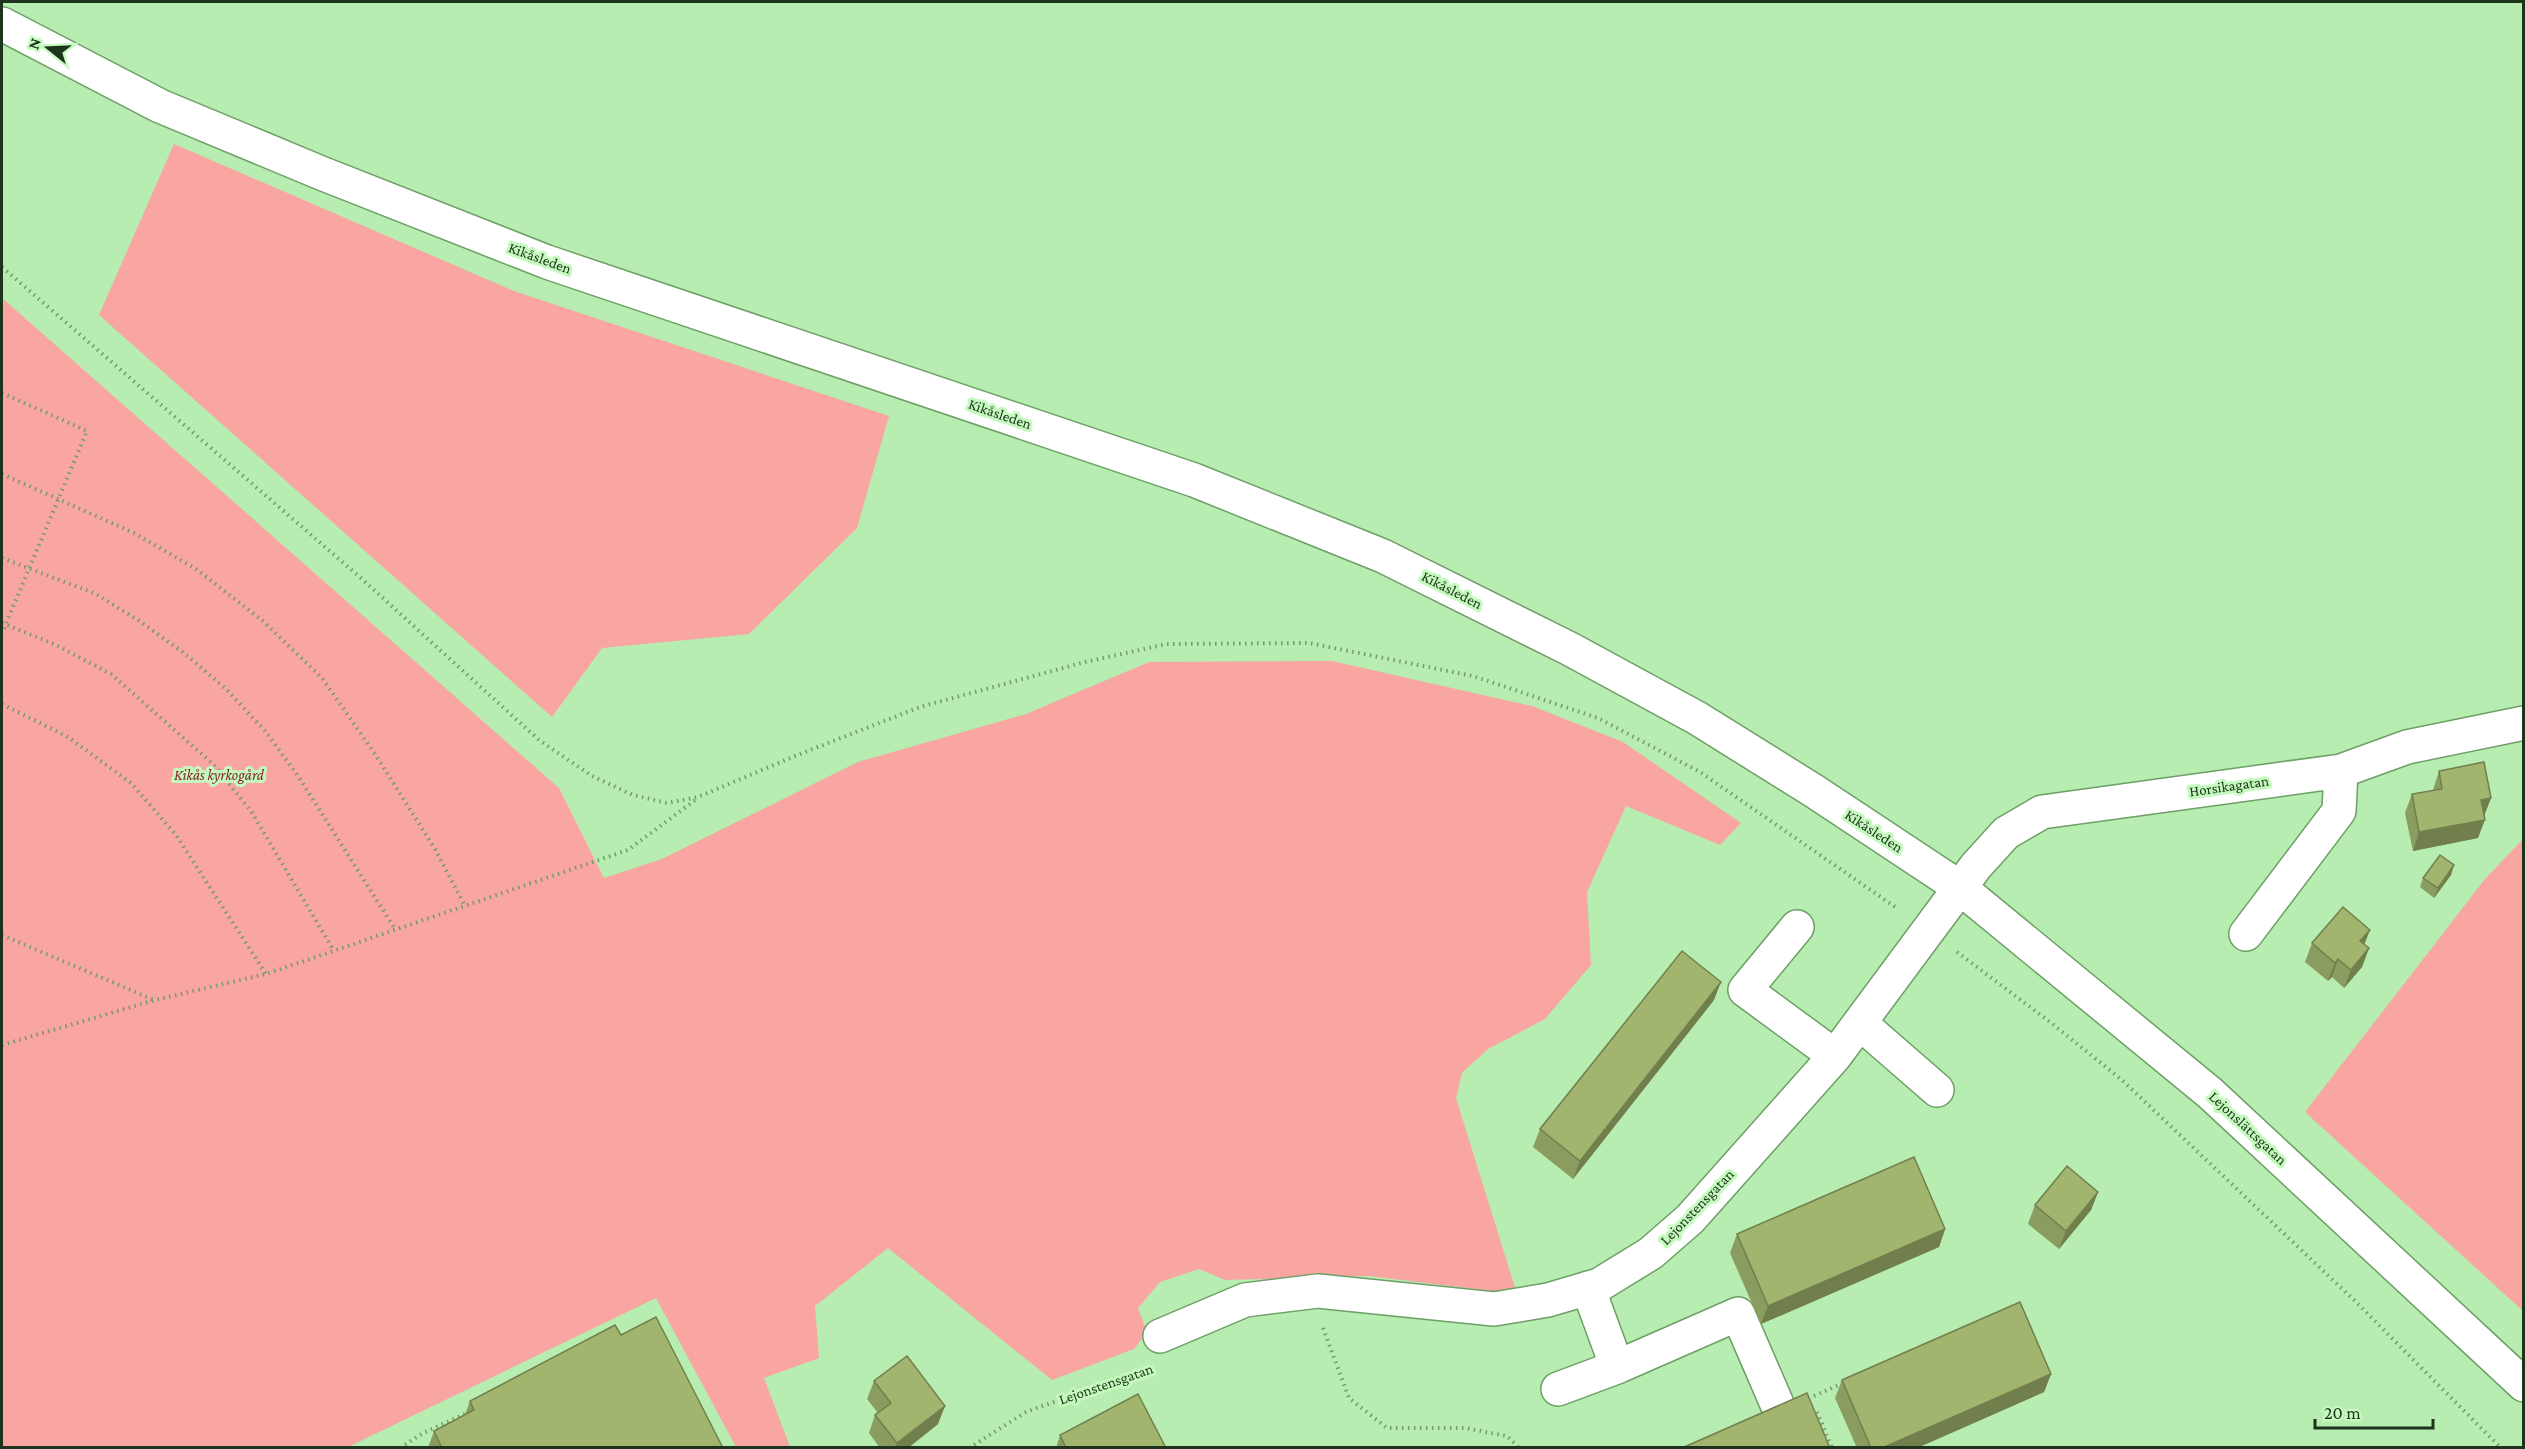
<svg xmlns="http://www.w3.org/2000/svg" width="2525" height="1449" viewBox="0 0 2525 1449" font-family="'Crimson Pro',serif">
  <rect width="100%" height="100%" fill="#b7edb0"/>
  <path fill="#f9a5a2" d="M174,144L514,291L889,416L857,528L749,634L602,648L552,717L99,315Z
    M2,298L559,788L604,878L662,859L858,762L1026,714L1149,662L1332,661L1532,706L1623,742L1741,823L1720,845L1626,806L1587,892L1591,965L1545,1019L1488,1049L1462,1073L1456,1098L1517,1294L1368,1276L1225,1280L1199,1269L1160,1282L1138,1308L1147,1332L1134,1349L1052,1380L888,1248L815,1306L819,1358L764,1378L790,1447H736L656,1298L348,1447H2Z
    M2523,839V1311L2305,1112L2485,879Z"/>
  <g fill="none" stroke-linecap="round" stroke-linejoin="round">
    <defs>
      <path id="minor" d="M2,24L160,106L321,173L547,262L1194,480L1383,556L1570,649L1697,718L1814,791L1959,887L2210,1093L2524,1385
        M1797,927L1745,990L1835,1056
        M2246,934L2339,811L2341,771
        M1860,1023L1937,1090
        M1160,1336L1245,1300L1318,1291L1494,1309L1548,1300L1599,1285L1651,1253L1690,1219L1835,1056L1976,866L2006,833L2042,812L2341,771L2407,747L2524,723
        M1617,1367L1738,1314L1780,1411
        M1558,1389L1617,1367L1588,1288"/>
    </defs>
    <use href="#minor" stroke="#6d9f66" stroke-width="36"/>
    <path stroke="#739a6d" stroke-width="4" stroke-dasharray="1.5 4.5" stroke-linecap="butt" d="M2,267L362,579L539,740L592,776L633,795L667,803L698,797L795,756L920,707L1085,662L1167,644L1309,643L1473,676L1598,718L1700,772L1898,909
      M2,393L87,431L2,633
      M2,474L134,533L196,569L263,621L322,678L375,754L435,849L465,906
      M2,558L96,594L141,622L184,653L226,689L266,732L298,776L395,929
      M2,623L54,644L111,674L213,764L251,811L334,951
      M2,704L68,737L131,783L176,835L266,974
      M2,935L154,1000
      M1957,952L2050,1022L2122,1080L2355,1301L2501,1448
      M2,1045L155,1000L266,974L628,850L698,798
      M1323,1328L1349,1398L1387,1428H1465L1507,1436L1519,1448
      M1814,1396L1843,1383
      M1817,1412L1832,1448
      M400,1448L423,1433L469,1412
      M969,1448L1026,1412L1145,1370"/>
    <use href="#minor" stroke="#fff" stroke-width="33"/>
  </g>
  <path fill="#8a9c5f" d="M2439,771L2491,798L2484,816L2478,838L2413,851L2405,813L2412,794L2433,790Z
    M2451,875L2434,898L2420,887L2423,878Z
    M2312,943L2364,944L2369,948L2362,967L2344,988L2332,977L2328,981L2305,962Z
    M1714,1000L1573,1179L1533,1147L1540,1129Z
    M2098,1192L2091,1210L2059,1249L2028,1224L2035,1205Z
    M1945,1229L1939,1247L1761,1324L1730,1253L1737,1234Z
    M621,1335L723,1448H428L434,1431L465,1415L470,1401Z
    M2051,1374L2044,1392L1917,1448H1857L1835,1398L1842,1380Z
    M874,1381L938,1424L908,1448H880L869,1433L875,1415L878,1413L867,1399Z
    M1060,1435L1166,1448H1056Z"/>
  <path fill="#717f4d" d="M2491,798L2484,816L2481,800Z
    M2485,820L2478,838L2413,851L2419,832Z
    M2454,865L2451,875L2434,898L2438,888Z
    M2370,930L2363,948L2360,941Z
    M2369,948L2362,967L2344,988L2351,970Z
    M2338,959L2332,977L2328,981L2335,963Z
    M1721,982L1714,1000L1573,1179L1580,1161Z
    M2098,1192L2091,1210L2059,1249L2066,1231Z
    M1945,1229L1939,1247L1761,1324L1768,1306Z
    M2051,1374L2044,1392L1917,1448H1882Z
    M945,1406L938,1424L908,1448H895L897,1443Z"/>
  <path fill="#a1b56e" stroke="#717f4d" stroke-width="1.5" d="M2484,762L2491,798L2481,800L2485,820L2419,832L2412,794L2442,789L2439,771Z
    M2440,855L2454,865L2438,888L2423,878Z
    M2343,907L2370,930L2360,941L2369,948L2351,970L2338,959L2335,963L2312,943Z
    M1682,951L1721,982L1580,1161L1540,1129Z
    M1914,1157L1945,1229L1768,1306L1737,1234Z
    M2067,1166L2098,1192L2066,1231L2035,1205Z
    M2020,1302L2051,1374L1882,1448H1871L1842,1380Z
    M656,1317L723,1448H442L434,1431L474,1410L470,1401L615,1325L621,1335Z
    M907,1356L945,1406L897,1443L875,1415L891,1403L874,1381Z
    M1807,1393L1830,1448H1682Z
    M1138,1394L1166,1448H1066L1060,1435Z"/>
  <g text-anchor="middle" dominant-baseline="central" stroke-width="6" stroke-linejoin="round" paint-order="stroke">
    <g font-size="15" fill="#1e331b" stroke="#c4fabd">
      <text transform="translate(540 258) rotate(20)">Kikåsleden</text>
      <text transform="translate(1000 414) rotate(19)">Kikåsleden</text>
      <text transform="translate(1452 590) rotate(27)">Kikåsleden</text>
      <text transform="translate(2229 786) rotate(-8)">Horsikagatan</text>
      <text transform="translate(1874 831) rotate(33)">Kikåsleden</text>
      <text transform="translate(2248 1128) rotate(43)">Lejonslättsgatan</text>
      <text transform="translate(1697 1207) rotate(-46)">Lejonstensgatan</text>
      <text transform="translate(1106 1384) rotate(-19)">Lejonstensgatan</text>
    </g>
    <g font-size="15" font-style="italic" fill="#852028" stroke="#c4fabd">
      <text x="219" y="775">Kikås kyrkogård</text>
    </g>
  </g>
  <rect width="2525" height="1449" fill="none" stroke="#1e331b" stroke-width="6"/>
  <g transform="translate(48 48) rotate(288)" stroke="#c4fabd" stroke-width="4.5" paint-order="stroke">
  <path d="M0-4.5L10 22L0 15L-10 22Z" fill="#1e331b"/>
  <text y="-9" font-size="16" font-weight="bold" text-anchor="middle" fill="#1e331b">N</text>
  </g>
  <path d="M2315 1419v9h118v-9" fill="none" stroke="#1e331b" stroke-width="3"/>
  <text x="2324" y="1419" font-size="18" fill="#1e331b" stroke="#c4fabd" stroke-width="4.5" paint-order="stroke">20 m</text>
</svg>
